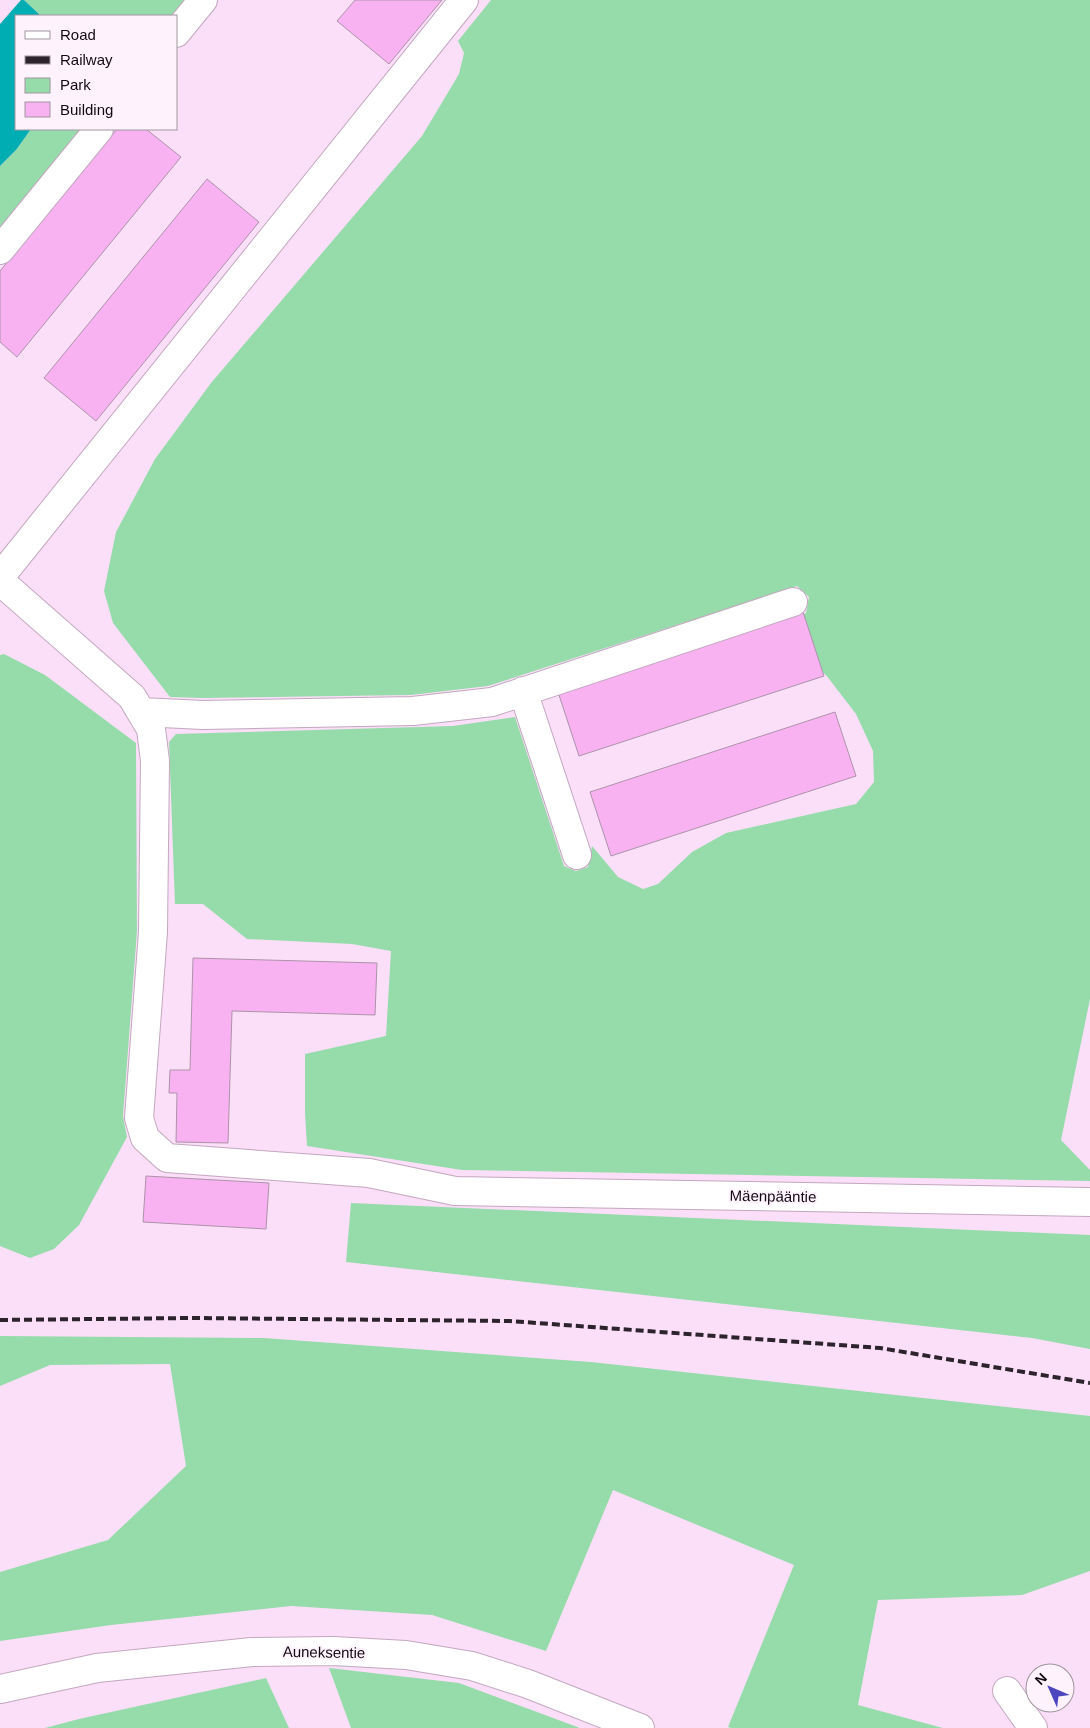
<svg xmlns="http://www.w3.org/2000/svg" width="1090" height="1728" viewBox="0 0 1090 1728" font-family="Helvetica,sans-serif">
  <rect width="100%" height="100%" fill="#fbdff8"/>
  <path fill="#96dbaa" d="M24,0H188L175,16H41Z
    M491,0H1090V999L1061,1140L1090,1170V1181L462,1170L307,1146L305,1113V1054L386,1036L391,951L352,944L247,939L203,904H175L169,742L176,734L453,726L515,717L564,866L576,871L588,867L592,846L618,877L643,889L658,884L692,852L726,833L856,804L874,782L873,751L856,714L826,675L792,649L757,636L806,613L809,597L797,586L488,686L411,695L203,698L170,697L113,623L104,591L116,532L155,459L211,383L422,136L459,74L464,53L458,41Z
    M31,129H85L53,169L0,227V166L16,150Z
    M4,654L45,675L136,743L137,931L123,1116L127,1137L79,1225L54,1249L30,1258L0,1246V655Z
    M351,1203L1090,1235V1349L1032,1338L346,1262Z
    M0,1336L264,1338L591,1362L1090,1416V1571L1022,1595L878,1600L858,1705L943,1728H731L728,1727L794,1565L613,1490L546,1651L432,1615L291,1606L111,1625L0,1641V1572L108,1540L186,1466L170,1364L50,1365L0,1386Z
    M329,1668L459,1683L580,1728H351Z
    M266,1678L289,1728H45L79,1719Z"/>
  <path fill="#00adb3" d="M21,0H24L41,16H16V129H31L16,150L0,166V24Z"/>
  <path fill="#f8b2f2" stroke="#ac93a9" d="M355,0H442L389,64L337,21Z
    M117,129H146L181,157L17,357L0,342V271Z
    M207,179L259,222L96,421L44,378Z
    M803,612L824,676L579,756L558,692Z
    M835,712L856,776L611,856L590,792Z
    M193,958L377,963L375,1015L232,1011L228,1143L176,1142L177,1093H169L170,1070H190Z
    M146,1176L269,1183L266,1229L143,1222Z"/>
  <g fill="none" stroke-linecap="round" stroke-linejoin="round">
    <defs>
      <path id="minor" d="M176,33L203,0
        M0,250L99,129
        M0,577L464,0
        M0,581L132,697L151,729L155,761L153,932L139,1118L145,1138L167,1158L369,1173L455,1191L1090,1202
        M523,691L577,855
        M141,712L203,715L413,711L492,702L793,602
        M0,1689L97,1668L252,1652L333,1651L406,1655L472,1666L528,1684L640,1728
        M1007,1691L1033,1728"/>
    </defs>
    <use href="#minor" stroke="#c2a8bf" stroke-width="30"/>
    <use href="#minor" stroke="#fff" stroke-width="28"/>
    <path stroke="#2d232d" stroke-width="4" stroke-dasharray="8 4" stroke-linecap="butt" d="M0,1320L191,1318L510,1321L880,1348L1090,1383"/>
  </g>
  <g text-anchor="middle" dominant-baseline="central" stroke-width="4" stroke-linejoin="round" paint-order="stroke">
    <g font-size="15" fill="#120a12" stroke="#fef3fc">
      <text transform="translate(773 1196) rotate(1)">Mäenpääntie</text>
      <text transform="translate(324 1652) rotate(1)">Auneksentie</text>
    </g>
  </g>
  <rect x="15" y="15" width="162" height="115" fill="#fef3fc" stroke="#a0969e"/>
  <rect x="25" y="31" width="25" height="8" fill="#ffffff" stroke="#a0969e"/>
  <text x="60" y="40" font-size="15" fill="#120a12">Road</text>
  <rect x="25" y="56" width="25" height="8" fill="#2d232d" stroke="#a0969e"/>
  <text x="60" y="65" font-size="15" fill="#120a12">Railway</text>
  <rect x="25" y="78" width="25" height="15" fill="#96dbaa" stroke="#a0969e"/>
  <text x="60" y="90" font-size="15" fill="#120a12">Park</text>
  <rect x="25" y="102" width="25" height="15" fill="#f8b2f2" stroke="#a0969e"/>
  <text x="60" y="115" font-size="15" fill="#120a12">Building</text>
  <g transform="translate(1050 1688) rotate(315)"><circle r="24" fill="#fef3fc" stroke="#a0969e"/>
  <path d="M0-4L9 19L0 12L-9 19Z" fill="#4c47be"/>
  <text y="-8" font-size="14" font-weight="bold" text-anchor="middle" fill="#120a12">N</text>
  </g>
</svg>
